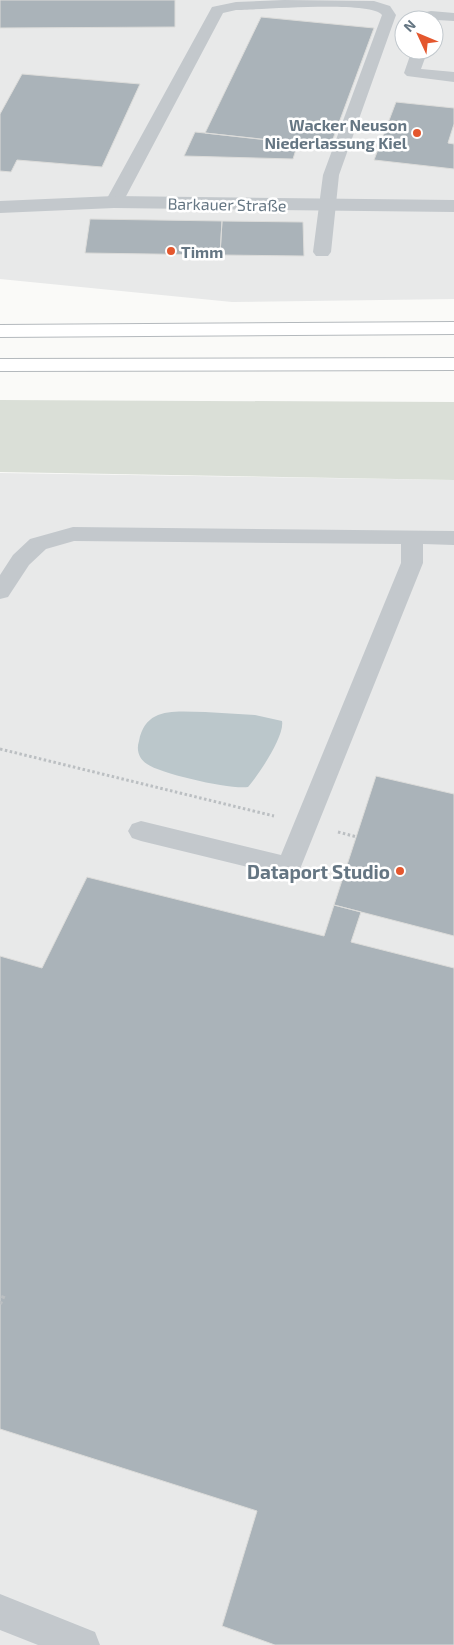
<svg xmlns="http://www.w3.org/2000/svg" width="454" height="1645" viewBox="0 0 454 1645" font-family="'Exo 2',sans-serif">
  <rect width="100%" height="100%" fill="#fafaf8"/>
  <path fill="#e8e9e9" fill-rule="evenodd" d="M0,0H454V299L232,302L0,279ZM404,20H434V50H404Z
    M0,473L454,480V1645H0Z"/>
  <path fill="#dadfd7" d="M0,400L454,402V480L0,472Z"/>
  <path fill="#bbc7cb" d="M205,712L255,715L282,721C285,736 259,774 248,787C232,790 161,774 147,764C139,759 136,750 139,741C146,706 176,712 205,712Z"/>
  <path fill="#aab3b9" stroke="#dcdcda" d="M0,0H175V27L0,28Z
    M261,17L374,28L330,147L205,133Z
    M22,74L140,84L102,167L17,160L11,172L0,171V114Z
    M396,102L454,108V124L448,143L454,144V169L374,160Z
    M195,132L205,133L298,143L293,159L184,156Z
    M90,219L222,221L220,255L85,253Z
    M222,221L303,222L304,256L220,255Z
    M376,776L454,794V936L334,905Z
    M87,877L324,936L334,905L361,912L351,942L454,968V1645H275L222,1626L257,1511L0,1429V956L42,968Z"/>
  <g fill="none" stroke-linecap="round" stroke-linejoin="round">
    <defs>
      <path id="trunk" d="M454,322V334L0,337V325Z
        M454,358V370L0,371V359Z"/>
    </defs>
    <use href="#trunk" stroke="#b4b9bd" stroke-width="2"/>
    <path stroke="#bbbfc2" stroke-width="3" stroke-dasharray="2.5 2.5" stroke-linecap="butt" d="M0,749L274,816
      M338,832L357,837"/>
    <path stroke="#bbbfc2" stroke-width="4" stroke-dasharray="3 3" stroke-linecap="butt" d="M0,1304L4,1295"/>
    <path fill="#c3c8cc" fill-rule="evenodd" d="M284,0L374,1L390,6L396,15L339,175L331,252L328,256H316L313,252L323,175L382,15C371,0 259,10 236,10L223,13L123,202L120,206H108L105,202L212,7L236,2Z
      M431,11L454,13V21L437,20L434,23V20H423L426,12Z
      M412,50H428L421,69L454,72V82L407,76L404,73Z
      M73,527L454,531V545L423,544V563L298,874L289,877L141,841L132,838L128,831L132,824L141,821L281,855L401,563V544L74,541L46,549L29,565L8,597L0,599V575L13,555L30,539Z
      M0,1594L95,1632L100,1645H38L0,1630Z"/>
    <path fill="#c3c8cc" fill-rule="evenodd" d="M114,196L454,200V212L114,208L0,213V201Z"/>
    <use href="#trunk" fill="#fff" fill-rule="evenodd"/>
  </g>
  <g fill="#e4572e" stroke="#fff" stroke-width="2">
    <circle cx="417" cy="133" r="5"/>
    <circle cx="171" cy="251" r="5"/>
    <circle cx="400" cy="871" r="5"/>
  </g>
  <g text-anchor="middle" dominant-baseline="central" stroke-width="5" stroke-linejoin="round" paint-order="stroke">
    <g font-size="16" font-weight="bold" fill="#657683" stroke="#fff" text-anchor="end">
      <text x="407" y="124">Wacker Neuson<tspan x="407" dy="18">Niederlassung Kiel</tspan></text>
      <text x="181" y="251" text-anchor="start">Timm</text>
    </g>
    <g font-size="16" fill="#657683" stroke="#fff">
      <text transform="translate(227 204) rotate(1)">Barkauer Straße</text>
    </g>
    <g font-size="19" font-weight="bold" fill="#657683" stroke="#fff" text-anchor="end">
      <text x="390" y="871">Dataport Studio</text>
    </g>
  </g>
  <g transform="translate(419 35) rotate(314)"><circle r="24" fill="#ffffff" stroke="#c1c8cd"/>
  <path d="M0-4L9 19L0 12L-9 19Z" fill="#e4572e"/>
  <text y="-8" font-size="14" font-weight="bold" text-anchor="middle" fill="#657683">N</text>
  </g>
</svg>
